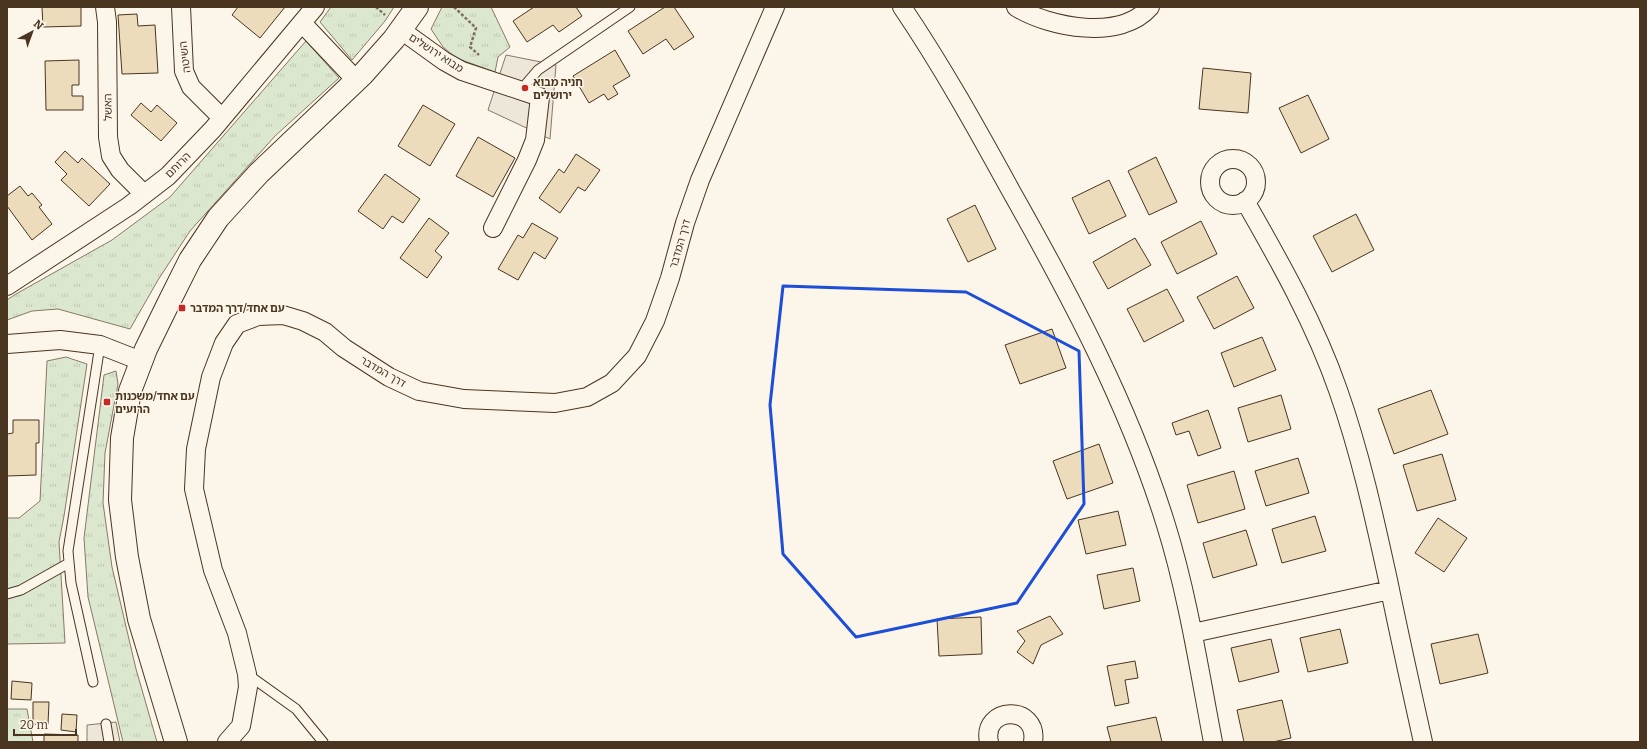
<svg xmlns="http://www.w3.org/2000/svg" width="1647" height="749" viewBox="0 0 1647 749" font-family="Bitter,'Noto Sans Hebrew',serif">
  <defs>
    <pattern id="grass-tufts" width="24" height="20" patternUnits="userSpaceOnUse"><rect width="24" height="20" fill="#dce7d0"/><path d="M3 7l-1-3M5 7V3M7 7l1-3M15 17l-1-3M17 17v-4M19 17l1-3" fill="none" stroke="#bec7b2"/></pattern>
  </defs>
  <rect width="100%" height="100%" fill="#fbf6e9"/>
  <path fill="url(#grass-tufts)" stroke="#887966" d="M331,7H394L385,21L352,60L320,22Z
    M442,7H491L510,47L498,57L495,72L456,58L443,47L431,29Z
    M306,41L339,78L275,136L190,231L158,280L130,329L58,309L32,311L7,320V300L16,294L112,240L170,197Z
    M66,357L87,364L64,516L59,542L65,643L7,644V518H19L40,501L47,361Z
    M116,371L118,384L105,453L103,503L112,567L136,669L157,742H123L88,597L84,538L104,375Z
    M7,709H27L33,742H7Z"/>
  <path fill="#ede7d9" stroke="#887966" d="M506,55L556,65L550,139L488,110Z
    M116,722L120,742H87V725Z"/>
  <path fill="#ecdcbc" stroke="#4a3520" d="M42,7H81V26L43,27Z
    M238,7H285L260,38L232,15Z
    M534,7H576L582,16L559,32L553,25L527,42L513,21Z
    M665,7H674L694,37L674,50L666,39L643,54L628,31Z
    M137,14L138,26L155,25L158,73L122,74L118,15Z
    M615,50L630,76L613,86L618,94L608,100L604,94L589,103L573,76Z
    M79,60V85H72V96H83V110H46L45,61Z
    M1203,68L1251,73L1248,113L1199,109Z
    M1308,95L1329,139L1301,153L1279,108Z
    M141,103L151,112L157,105L177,123L161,141L131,115Z
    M423,105L455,124L430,166L398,146Z
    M478,137L515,158L493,197L456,176Z
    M65,151L78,163L82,158L110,184L89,206L61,180L67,174L55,162Z
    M576,154L600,170L585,191L578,187L560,213L539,198L559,169L564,173Z
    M1156,157L1177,202L1149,215L1128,171Z
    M385,174L420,199L403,223L392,216L383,229L358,211Z
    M1109,180L1126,216L1089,234L1072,198Z
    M20,186L28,196L32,193L42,205L39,207L52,224L32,240L7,206V196Z
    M975,205L996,249L968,262L947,219Z
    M1356,214L1374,250L1332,272L1313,236Z
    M429,218L449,233L435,251L442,257L427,278L400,258Z
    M1201,221L1217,254L1177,274L1161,242Z
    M532,223L558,238L545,259L534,252L518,280L498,269L518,235L523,238Z
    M1135,238L1151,265L1108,289L1093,262Z
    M1237,276L1254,308L1214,329L1197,297Z
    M1167,289L1184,321L1144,342L1127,309Z
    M1052,329L1066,368L1020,384L1005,345Z
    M1262,337L1276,370L1234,387L1221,353Z
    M1431,390L1448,434L1394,454L1378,409Z
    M1281,395L1291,429L1248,442L1238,408Z
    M1208,410L1221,448L1198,456L1189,431L1176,435L1172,423Z
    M13,420H39V443H36V475L7,476V434L13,433Z
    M1099,444L1113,483L1067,499L1053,461Z
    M1442,454L1456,500L1417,511L1403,465Z
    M1298,458L1309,493L1266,506L1255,471Z
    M1234,471L1245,509L1198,523L1187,485Z
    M1118,511L1126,545L1086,554L1078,520Z
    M1315,516L1326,551L1282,563L1272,529Z
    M1438,518L1467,538L1444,572L1415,553Z
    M1246,530L1257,565L1213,578L1203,543Z
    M1133,568L1140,601L1104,609L1097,575Z
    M1050,616L1063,634L1041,645L1033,664L1017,652L1025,641L1017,631Z
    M981,617L982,654L939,656L937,619Z
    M1340,629L1348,663L1308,672L1300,638Z
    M1478,634L1488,673L1440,684L1431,644Z
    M1271,639L1279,672L1239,682L1231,648Z
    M1135,661L1138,678L1125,680L1129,703L1115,706L1107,666Z
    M12,681L32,683L31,700L11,699Z
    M1282,700L1291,738L1273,742H1244L1237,710Z
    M33,702H49L48,724H33Z
    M62,714L77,715L76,732L61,730Z
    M1156,717L1162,742H1111L1107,727Z
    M44,734L78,735V742H44Z"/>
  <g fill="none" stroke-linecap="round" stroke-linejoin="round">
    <defs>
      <path id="service" d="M520,91L538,70L630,7
        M7,594L21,590L69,563
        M247,674L296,709L323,742
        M93,682L71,583L68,551L100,345
        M106,724L109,742"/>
      <path id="minor" d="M105,7L107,22L108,137L111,156L120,170L144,194
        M181,7L184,71L191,87L222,118
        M902,7C942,66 977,129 1011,191C1072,299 1129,406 1166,525C1188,596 1199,669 1213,742
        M1016,7C1050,28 1121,41 1150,7
        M302,23L356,80
        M401,30L444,61L462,71L540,97L535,140L527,160L493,228
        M1210 182a23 23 0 1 1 46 0a23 23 0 1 1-46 0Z
        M1245,201C1280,262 1315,324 1338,390C1360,452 1374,516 1388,580C1399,634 1411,688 1423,742
        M7,286L129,206L168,176L213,129L315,7
        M7,344L60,340L100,345L141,361
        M1193,633L1390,590
        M227,742L241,726L248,687L247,674L237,633L213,570L194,489L196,449L211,377L224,343L237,324L258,316L283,315L303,321L325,332L344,348L389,377L419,391L464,399L555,403L587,397L612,383L637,356L655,321L670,278L685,223L700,180L775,7
        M989,742C981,706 1039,704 1033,742"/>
      <path id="tertiary" d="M176,742L139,619L127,557L120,500L122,438L130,391L146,349L170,300L190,260L218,218L259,173L363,74L394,39L417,7"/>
    </defs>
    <use href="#service" stroke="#4a3520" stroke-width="11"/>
    <use href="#minor" stroke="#4a3520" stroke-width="20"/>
    <use href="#tertiary" stroke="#4a3520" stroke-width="24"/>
    <path stroke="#7f6f5c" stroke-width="2.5" stroke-dasharray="3 2" stroke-linecap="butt" d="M376,7L385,15
      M454,7L476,28L470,47L479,55"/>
    <use href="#service" stroke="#fbf6e9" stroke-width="9"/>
    <use href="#minor" stroke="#fbf6e9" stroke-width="18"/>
    <use href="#tertiary" stroke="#fbf6e9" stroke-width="22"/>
  </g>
  <path fill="none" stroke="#1d4ed8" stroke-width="3" stroke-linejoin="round" d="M783,286L966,292L1079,351L1084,504L1017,603L856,637L783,554L770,405Z"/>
  <g fill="#c62828" stroke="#fbf6e9" stroke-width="1.5">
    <circle cx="525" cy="88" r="4"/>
    <rect x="178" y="304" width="8" height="8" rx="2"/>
    <rect x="103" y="398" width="8" height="8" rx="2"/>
  </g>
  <g text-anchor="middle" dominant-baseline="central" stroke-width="3" stroke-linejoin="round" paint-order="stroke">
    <g font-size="11" fill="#4a3520" stroke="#fbf6e9">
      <text transform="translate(436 53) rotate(33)">מבוא ירושלים</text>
      <text transform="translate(185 57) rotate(-97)">השיטה</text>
      <text transform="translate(108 107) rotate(-91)">האשל</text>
      <text transform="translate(178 165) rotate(-45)">הרותם</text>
      <text transform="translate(680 244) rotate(-74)">דרך המדבר</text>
      <text transform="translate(383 372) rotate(30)">דרך המדבר</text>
    </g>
    <g font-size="11" font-weight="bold" fill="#4a3520" stroke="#fbf6e9" text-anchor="start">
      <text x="533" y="82">חניה מבוא<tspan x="533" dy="13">ירושלים</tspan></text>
      <text x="190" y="308">עם אחד/דרך המדבר</text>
      <text x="115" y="396">עם אחד/משכנות<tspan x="115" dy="13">הרועים</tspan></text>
    </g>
  </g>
  <rect width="1647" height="749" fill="none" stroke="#4a3520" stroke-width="16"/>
  <g transform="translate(32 32) rotate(41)" stroke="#fbf6e9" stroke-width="3" paint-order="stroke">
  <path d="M0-3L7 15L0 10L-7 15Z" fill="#4a3520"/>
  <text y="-6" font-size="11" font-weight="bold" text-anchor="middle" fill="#4a3520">N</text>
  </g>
  <path d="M14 729v6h62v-6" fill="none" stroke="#4a3520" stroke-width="2"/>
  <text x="20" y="729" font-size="12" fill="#4a3520" stroke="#fbf6e9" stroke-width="3" paint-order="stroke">20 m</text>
</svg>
